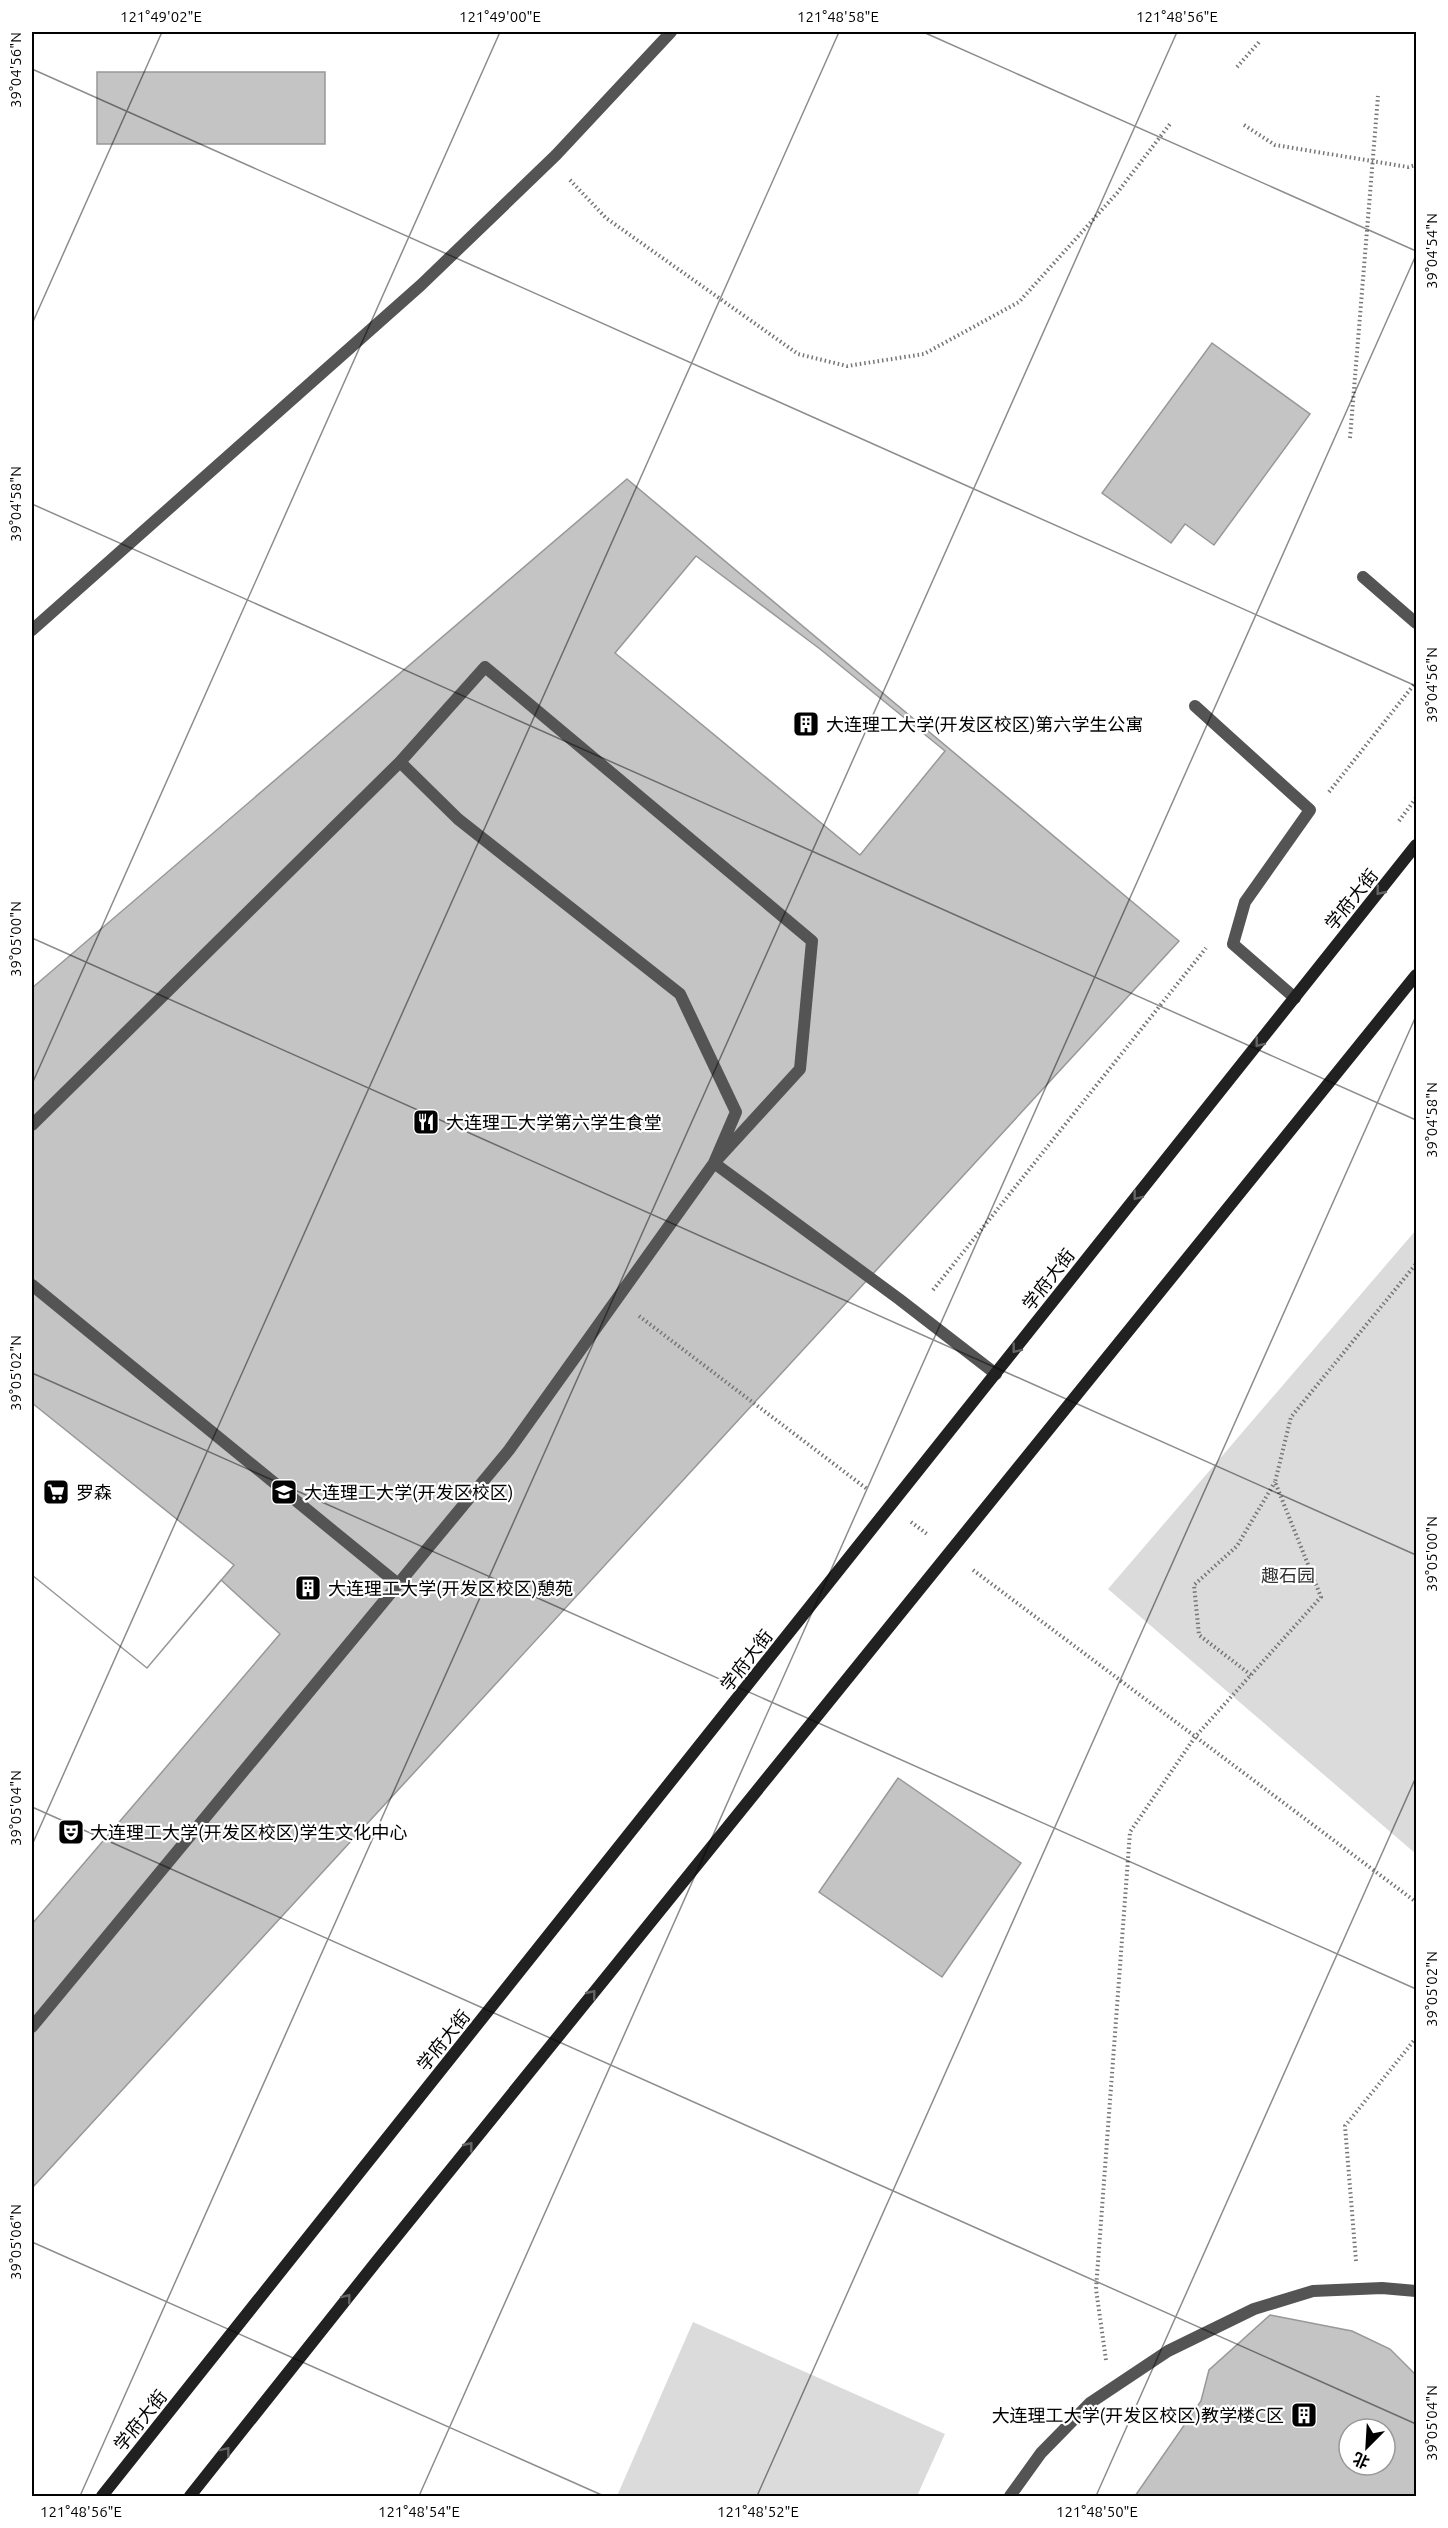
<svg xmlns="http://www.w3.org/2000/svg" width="1448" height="2528" viewBox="0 0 1448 2528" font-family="Ubuntu,'Noto Sans SC',sans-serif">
  <rect width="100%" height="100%" fill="#fff"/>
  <path fill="#dbdbdb" d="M1416,1230V1854L1108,1589Z
    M693,2322L945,2434L917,2496H617Z"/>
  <path fill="#c4c4c4" stroke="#989898" stroke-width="1.5" fill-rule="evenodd" d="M97,72H325V144H97Z
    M1212,343L1310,414L1214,545L1185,524L1171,543L1102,493Z
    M627,479L1179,941L32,2188V988Z
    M696,556L820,649L945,751L860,855L615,653Z
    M32,1403L234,1565L147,1668L32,1575Z
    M32,1575L147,1668L221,1580L280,1634L32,1924Z
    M898,1778L1021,1863L942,1977L819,1892Z
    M1270,2315L1352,2331L1390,2349L1416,2375V2496H1135L1201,2401L1209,2370ZM1349,2429H1385V2465H1349Z"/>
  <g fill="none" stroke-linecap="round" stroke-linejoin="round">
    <path stroke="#767676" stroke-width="4" stroke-dasharray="1.5 3" stroke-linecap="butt" d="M1237,67L1260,41
      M1244,125L1275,145L1408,167L1416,165
      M570,180L606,218L798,354L847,366L924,354L1019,302L1117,193L1170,124
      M1350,438L1378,96
      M1329,792L1416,682
      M1399,821L1416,798
      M933,1290L1206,948
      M639,1316L867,1489
      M911,1522L927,1534
      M973,1570L1416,1902
      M1251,1675L1199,1635L1194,1585L1237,1546L1275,1482
      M1356,2261L1345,2126L1416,2038
      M1106,2360L1096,2289L1130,1832L1195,1737L1321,1597L1275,1482L1291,1417L1416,1264"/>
    <path stroke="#545454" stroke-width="12" d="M1363,577L1416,623
      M32,630L421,285L556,155L671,32
      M1195,706L1310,810L1245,902L1233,944L1295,998
      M400,762L485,667L812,941L800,1069L714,1163L899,1299L996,1374
      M32,1125L400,762L458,819L680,994L736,1112L714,1163L509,1450L32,2027
      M32,1285L398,1584
      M1010,2496L1041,2453L1090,2403L1168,2351L1254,2309L1313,2291L1382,2288L1416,2291"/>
    <path stroke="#212121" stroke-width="12" d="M102,2496L1416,845
      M190,2496L376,2262L1416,975"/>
  </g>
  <defs><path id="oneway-chevron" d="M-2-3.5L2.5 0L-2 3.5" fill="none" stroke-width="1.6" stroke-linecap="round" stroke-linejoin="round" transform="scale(1.5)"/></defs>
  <g stroke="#646464">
    <use href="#oneway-chevron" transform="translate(1380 891) rotate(129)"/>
    <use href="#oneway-chevron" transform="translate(1259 1043) rotate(128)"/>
    <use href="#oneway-chevron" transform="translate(1137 1196) rotate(128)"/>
    <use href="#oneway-chevron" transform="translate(1016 1349) rotate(128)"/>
    <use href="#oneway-chevron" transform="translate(592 1994) rotate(-51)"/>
    <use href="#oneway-chevron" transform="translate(469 2146) rotate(-51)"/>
    <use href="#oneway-chevron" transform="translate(347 2298) rotate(-52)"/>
    <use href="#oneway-chevron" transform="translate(226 2451) rotate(-52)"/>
  </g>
  <path fill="none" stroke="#000" stroke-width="1.5" stroke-opacity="0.45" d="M923,32L1416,251M32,69L1416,686M32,324L162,32M32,504L1416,1120M32,938L1416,1555M32,1084L500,32M32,1373L1416,1989M32,1807L1416,2424M32,1845L839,32M32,2242L604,2496M80,2496L1177,32M419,2496L1416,255M757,2496L1416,1016M1096,2496L1416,1777"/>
  <defs>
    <symbol id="building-square" viewBox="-11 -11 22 22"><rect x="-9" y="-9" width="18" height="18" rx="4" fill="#000" stroke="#fff"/><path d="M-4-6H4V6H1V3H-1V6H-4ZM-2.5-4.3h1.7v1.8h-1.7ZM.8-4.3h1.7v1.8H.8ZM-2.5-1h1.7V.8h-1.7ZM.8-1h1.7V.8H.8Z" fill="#fff"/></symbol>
    <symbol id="restaurant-square" viewBox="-11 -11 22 22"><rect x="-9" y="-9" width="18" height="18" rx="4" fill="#000" stroke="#fff"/><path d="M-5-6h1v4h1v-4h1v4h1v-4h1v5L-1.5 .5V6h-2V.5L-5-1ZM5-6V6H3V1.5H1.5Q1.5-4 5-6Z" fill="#fff"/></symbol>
    <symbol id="supermarket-square" viewBox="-11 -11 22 22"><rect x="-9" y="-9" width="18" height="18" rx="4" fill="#000" stroke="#fff"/><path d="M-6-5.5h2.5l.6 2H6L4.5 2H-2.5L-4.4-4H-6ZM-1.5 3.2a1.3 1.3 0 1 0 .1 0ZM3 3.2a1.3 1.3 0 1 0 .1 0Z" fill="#fff"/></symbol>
    <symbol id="university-square" viewBox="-11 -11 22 22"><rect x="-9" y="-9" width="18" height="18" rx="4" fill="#000" stroke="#fff"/><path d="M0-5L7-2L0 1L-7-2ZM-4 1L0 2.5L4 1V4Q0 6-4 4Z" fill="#fff"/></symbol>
    <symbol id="theatre-square" viewBox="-11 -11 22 22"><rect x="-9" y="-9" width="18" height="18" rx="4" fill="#000" stroke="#fff"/><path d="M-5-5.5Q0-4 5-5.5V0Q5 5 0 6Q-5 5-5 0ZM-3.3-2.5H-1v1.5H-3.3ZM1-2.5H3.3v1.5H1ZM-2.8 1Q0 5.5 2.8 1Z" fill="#fff"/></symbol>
  </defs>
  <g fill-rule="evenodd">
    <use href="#building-square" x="791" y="709" width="30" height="30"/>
    <use href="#restaurant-square" x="411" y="1107" width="30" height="30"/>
    <use href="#supermarket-square" x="41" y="1477" width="30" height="30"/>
    <use href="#university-square" x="269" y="1477" width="30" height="30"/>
    <use href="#building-square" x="293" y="1573" width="30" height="30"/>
    <use href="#theatre-square" x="56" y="1817" width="30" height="30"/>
    <use href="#building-square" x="1289" y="2400" width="30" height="30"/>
  </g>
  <g text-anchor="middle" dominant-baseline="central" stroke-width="4.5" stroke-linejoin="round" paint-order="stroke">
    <g font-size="18" fill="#000" stroke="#fff" text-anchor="start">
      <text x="826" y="724">大连理工大学(开发区校区)第六学生公寓</text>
      <text x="446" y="1122">大连理工大学第六学生食堂</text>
      <text x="76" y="1492">罗森</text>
      <text x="304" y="1492">大连理工大学(开发区校区)</text>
      <text x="328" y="1588">大连理工大学(开发区校区)憩苑</text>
      <text x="90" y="1832">大连理工大学(开发区校区)学生文化中心</text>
      <text x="1284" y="2415" text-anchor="end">大连理工大学(开发区校区)教学楼C区</text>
    </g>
    <g font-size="18" fill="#000" stroke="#fff">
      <text transform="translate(1351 899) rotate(-51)">学府大街</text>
      <text transform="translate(1048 1279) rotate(-52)">学府大街</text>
      <text transform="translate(746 1660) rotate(-52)">学府大街</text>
      <text transform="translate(443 2040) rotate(-51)">学府大街</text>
      <text transform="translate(140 2420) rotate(-51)">学府大街</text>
    </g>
    <g font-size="18" fill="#323232" stroke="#fff">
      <text x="1288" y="1575">趣石园</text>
    </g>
  </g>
  <rect width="1448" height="2528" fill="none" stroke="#ffffff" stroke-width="66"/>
  <g transform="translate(1367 2447) rotate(204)"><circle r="28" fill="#ffffff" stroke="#999999" stroke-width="1.5"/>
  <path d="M0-4.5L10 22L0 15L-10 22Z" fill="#000000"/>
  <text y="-9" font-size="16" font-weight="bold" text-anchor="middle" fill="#000000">北</text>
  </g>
  <rect x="33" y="33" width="1382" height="2462" fill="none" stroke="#000" stroke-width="2"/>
  <g font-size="15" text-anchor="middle" fill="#000">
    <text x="161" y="22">121°49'02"E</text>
    <text x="500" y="22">121°49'00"E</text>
    <text x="838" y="22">121°48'58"E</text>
    <text x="1177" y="22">121°48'56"E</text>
    <text transform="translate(16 70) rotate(-90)" y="5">39°04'56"N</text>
    <text transform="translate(1432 251) rotate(-90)" y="5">39°04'54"N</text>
    <text transform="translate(16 504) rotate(-90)" y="5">39°04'58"N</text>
    <text transform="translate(1432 685) rotate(-90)" y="5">39°04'56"N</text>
    <text transform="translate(16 939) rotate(-90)" y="5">39°05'00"N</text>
    <text transform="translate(1432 1120) rotate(-90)" y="5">39°04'58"N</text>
    <text transform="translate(16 1373) rotate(-90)" y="5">39°05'02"N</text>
    <text transform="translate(1432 1554) rotate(-90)" y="5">39°05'00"N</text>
    <text transform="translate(16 1808) rotate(-90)" y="5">39°05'04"N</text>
    <text transform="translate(1432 1989) rotate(-90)" y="5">39°05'02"N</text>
    <text transform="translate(16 2242) rotate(-90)" y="5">39°05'06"N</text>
    <text transform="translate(1432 2423) rotate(-90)" y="5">39°05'04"N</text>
    <text x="81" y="2517">121°48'56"E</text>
    <text x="419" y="2517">121°48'54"E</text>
    <text x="758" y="2517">121°48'52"E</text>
    <text x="1097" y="2517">121°48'50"E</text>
  </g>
</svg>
